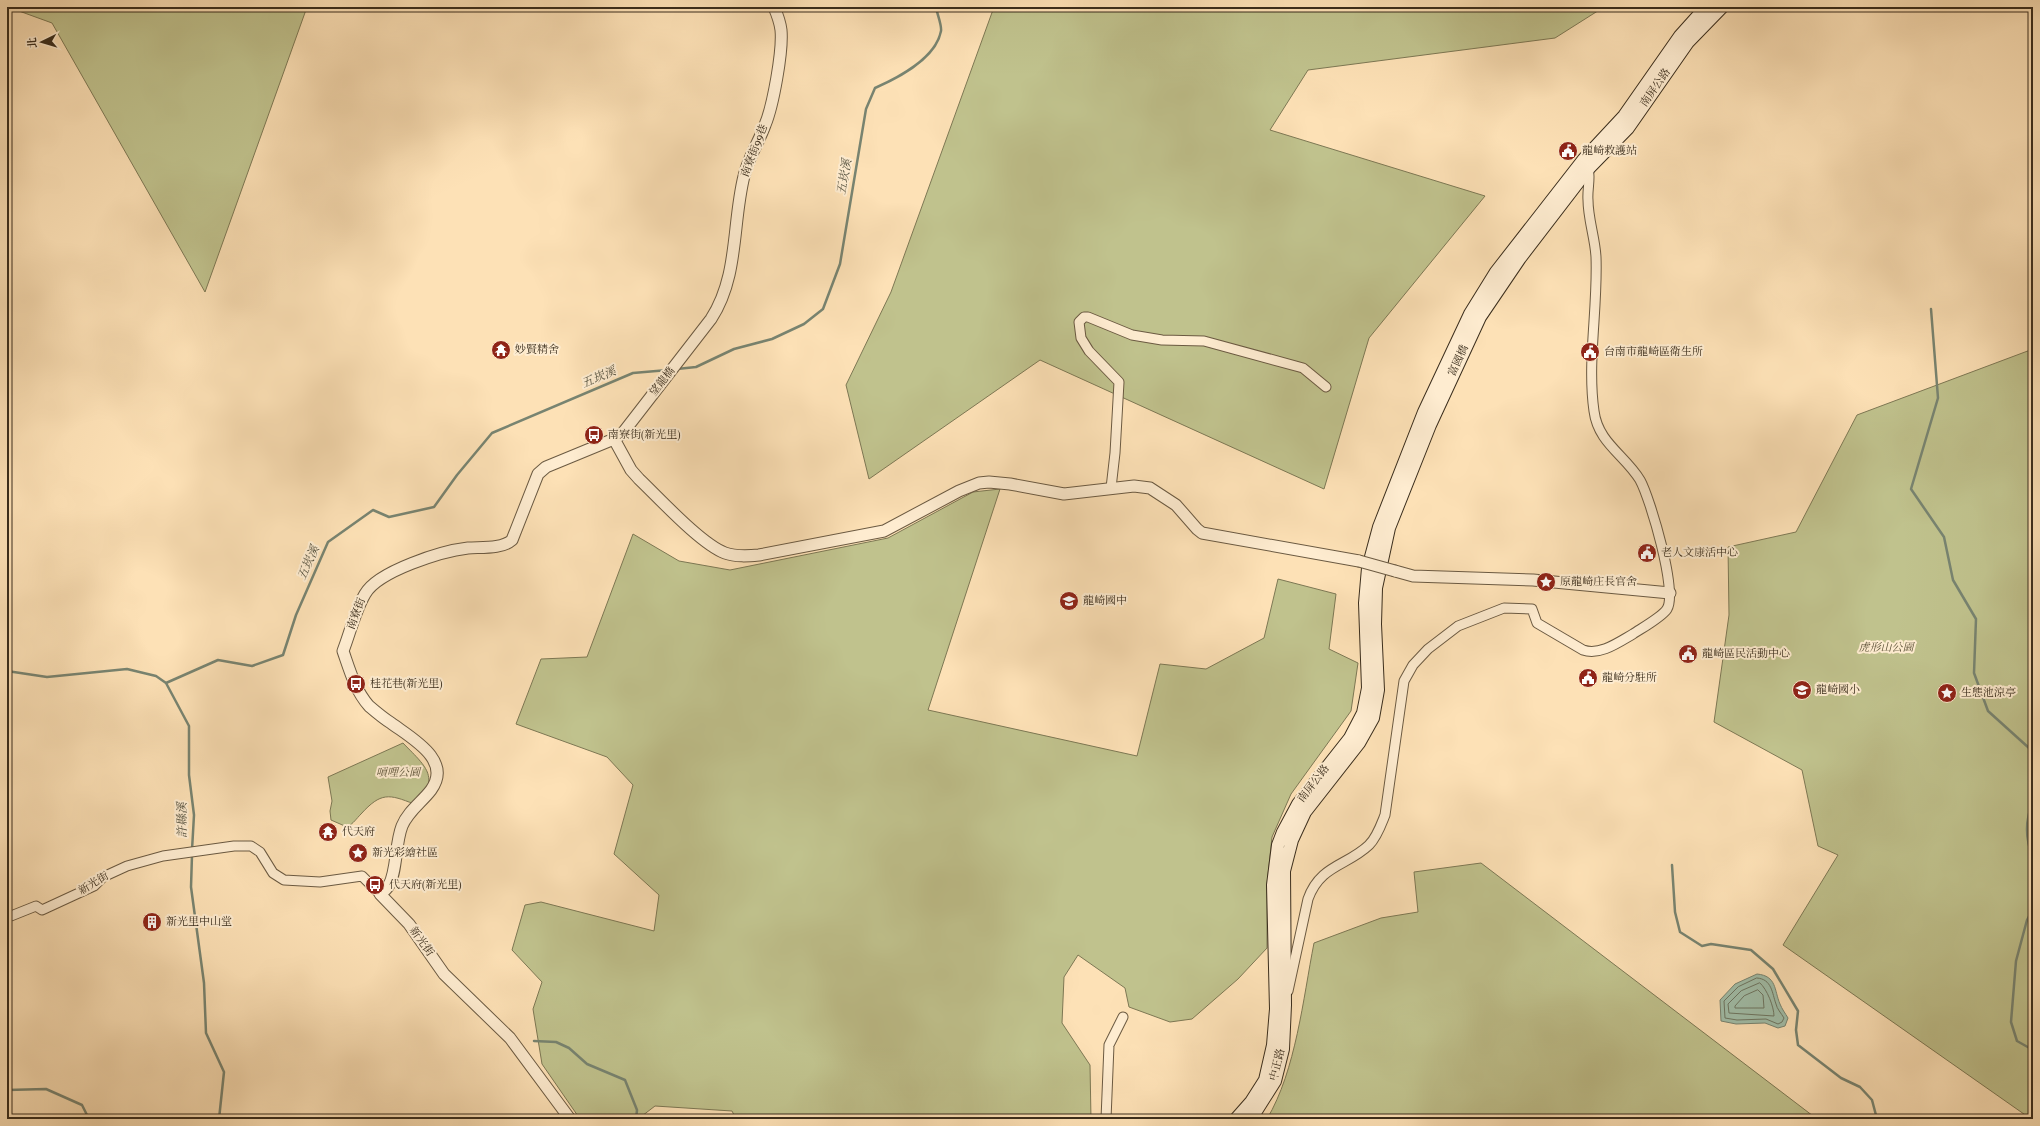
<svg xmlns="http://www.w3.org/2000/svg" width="2040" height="1126" viewBox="0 0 2040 1126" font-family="Vollkorn,'Noto Serif TC',serif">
  <rect width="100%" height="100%" fill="#fde1b6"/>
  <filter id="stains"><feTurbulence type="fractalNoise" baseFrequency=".005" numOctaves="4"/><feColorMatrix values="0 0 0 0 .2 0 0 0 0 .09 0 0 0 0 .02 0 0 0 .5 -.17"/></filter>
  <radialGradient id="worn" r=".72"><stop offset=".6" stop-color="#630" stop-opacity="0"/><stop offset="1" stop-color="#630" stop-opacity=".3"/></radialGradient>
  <path fill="#c0c28d" stroke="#7d7854" d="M8,7H307L205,292L52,23Z
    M994,7H1604L1555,38L1308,70L1270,130L1485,196L1369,338L1324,489L1040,360L869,479L846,385L891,292Z
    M2033,349V1119H2031L1783,945L1838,855L1818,846L1802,770L1714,722L1729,615L1728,547L1796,532L1857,415Z
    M1000,489L928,710L1137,756L1160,664L1206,669L1264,638L1278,579L1336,594L1329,649L1358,663L1351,711L1291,794L1272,837L1267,884V948L1238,979L1192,1019L1170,1022L1129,1007L1125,988L1078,955L1064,977L1062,1023L1090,1065L1091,1119H736L732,1111L655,1106L638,1119H580L542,1064L533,1009L542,982L512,950L525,905L541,902L654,931L659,895L614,854L633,785L607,757L516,724L541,659L587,657L633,534L679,561L730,570L888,538L973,492Z
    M403,743C424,765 443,778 414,804C389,794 381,792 361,814C356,819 354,823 347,827L331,820L330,811L332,801L328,777Z
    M1481,863L1817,1119H1818H1267C1296,1070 1303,999 1314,943L1381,918L1418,912L1414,872Z"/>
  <path fill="#a1bea9" stroke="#788471" d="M1757,974C1777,976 1774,990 1780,1004C1782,1009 1785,1013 1788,1018L1785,1026L1778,1028L1765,1023L1736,1024L1721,1021L1720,1000L1735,984Z"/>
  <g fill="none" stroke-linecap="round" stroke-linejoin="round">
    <path stroke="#6e7662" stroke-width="1" d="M1757,978C1772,979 1772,993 1776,1004C1777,1009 1781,1013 1784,1018L1782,1022L1778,1024L1766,1019L1737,1020L1725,1018L1724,1001L1738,987Z
      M1760,983C1767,989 1774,1007 1774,1016L1729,1013L1728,1004L1741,991Z
      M1758,990L1763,995L1764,1008H1735V1006L1744,996Z"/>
    <path stroke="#788471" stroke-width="2.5" d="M1931,309L1938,398L1911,489L1944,537L1953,580L1976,619L1974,673L1988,711L2029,748L2033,762
      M677,369L696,367L734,349L772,339L804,324L823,309L840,264L866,109L875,88C898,78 936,58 941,31C942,25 937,14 936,7
      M7,671L47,677L127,669L156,676L166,683L189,726V775L194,815L192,850
      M166,683L218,660L252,666L283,655L296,615L328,542L373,510L389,517L434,507L457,475L492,433L633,373L668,370
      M2033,801C2025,821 2025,838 2033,858
      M192,855L191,887L204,983L206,1033L224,1072L219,1119
      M1672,865L1675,912L1680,932L1702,946L1711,944L1751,950L1773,969L1798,1011L1796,1030L1798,1045L1841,1078L1860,1087L1872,1100L1877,1119
      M2033,909L2027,920L2016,961L2011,1022L2017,1041L2033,1050
      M534,1041L556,1042L569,1048L587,1064L625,1080L637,1110L636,1119
      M7,1090L46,1089L82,1105L89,1119"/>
    <defs>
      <path id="minor" d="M1111,488L1115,453L1119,382L1089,351L1081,338L1079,322L1084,317H1088L1132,335L1162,340L1204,341L1303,368L1326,387
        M7,915L11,916L36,906L42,910L94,886L103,877L127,866L163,856L234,846H251L260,852L273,873L284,880L320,882L362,876L380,894
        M1288,991L1308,899C1320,865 1347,866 1369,845C1377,837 1381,825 1385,815L1404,681L1413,665L1428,649L1458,626L1504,608L1532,609L1537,623L1583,650C1600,656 1619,642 1633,634C1642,628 1662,617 1667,609C1678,592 1650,498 1640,480C1625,455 1598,443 1594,411C1587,362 1598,308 1596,257C1595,238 1588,219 1588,200C1587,190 1591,177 1588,167
        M1106,1119L1109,1045L1123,1017"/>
      <path id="tertiary" d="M614,439L631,470L639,479C660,499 701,544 725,553C736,557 748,556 759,555L884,531L959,491L979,483L989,482L1010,484L1064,494L1134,486L1150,488L1176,505L1197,529L1202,533L1359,561
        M1395,571L1413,576L1533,580L1670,593
        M570,1119L510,1038L444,974L409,924L380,894C383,892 387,889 389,885C397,871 395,844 402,826C408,811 422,802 431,790C453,760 411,738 391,723C383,718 376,712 369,706C355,690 350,671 343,651C350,633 355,611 365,594C378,571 442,551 468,548C481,547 502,549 512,540L538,474L546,467L614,439L622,434L711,319C739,276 732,224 744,176C748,158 759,142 765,125C773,106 783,51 781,30C780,22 777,14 774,7"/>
      <path id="secondary" d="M1236,1119L1251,1102L1265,1080L1273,1045L1276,1009L1273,885L1278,845L1283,832L1298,804L1350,738L1363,713L1368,688L1365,603L1368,568L1379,527L1424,412L1470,314L1496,272L1584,159L1624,116L1680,36L1706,7
        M1251,1119L1275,1081L1283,1049L1285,1005L1284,871L1292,840L1305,812L1359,743L1373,718L1378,690L1375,624L1376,588L1389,528L1430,425L1480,317L1520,258L1589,168L1628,128L1688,42L1722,7"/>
    </defs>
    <use href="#minor" stroke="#6b5a42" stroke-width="11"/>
    <use href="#tertiary" stroke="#6b5a42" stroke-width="13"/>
    <use href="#secondary" stroke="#3a2d1c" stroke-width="14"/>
    <use href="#minor" stroke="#feecd0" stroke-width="9"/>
    <use href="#tertiary" stroke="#feecd0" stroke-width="11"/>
    <use href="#secondary" stroke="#feecd0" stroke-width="12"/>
    <defs>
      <path id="tertiary-bridge" d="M1359,561L1395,571"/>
    </defs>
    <use href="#tertiary-bridge" stroke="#6b5a42" stroke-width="13" stroke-linecap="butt"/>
    <use href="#tertiary-bridge" stroke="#feecd0" stroke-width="11"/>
  </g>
  <defs>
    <symbol id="civic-disc" viewBox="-11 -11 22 22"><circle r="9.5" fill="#8f2418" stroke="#feecd0"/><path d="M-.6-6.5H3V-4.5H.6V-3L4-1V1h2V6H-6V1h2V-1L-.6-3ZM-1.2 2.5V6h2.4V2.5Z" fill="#fff"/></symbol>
    <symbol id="temple-disc" viewBox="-11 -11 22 22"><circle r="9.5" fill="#8f2418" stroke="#feecd0"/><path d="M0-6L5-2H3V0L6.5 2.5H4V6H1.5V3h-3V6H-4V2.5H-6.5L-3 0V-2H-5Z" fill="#fff"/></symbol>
    <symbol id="bus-disc" viewBox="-11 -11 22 22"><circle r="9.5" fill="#8f2418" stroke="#feecd0"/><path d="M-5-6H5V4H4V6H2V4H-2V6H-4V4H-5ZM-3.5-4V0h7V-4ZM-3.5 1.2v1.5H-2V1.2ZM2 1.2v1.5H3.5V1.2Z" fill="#fff"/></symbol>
    <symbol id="sight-disc" viewBox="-11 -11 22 22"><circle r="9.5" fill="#8f2418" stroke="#feecd0"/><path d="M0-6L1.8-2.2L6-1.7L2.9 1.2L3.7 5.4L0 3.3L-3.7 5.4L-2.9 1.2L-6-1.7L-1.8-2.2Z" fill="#fff"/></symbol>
    <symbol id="school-disc" viewBox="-11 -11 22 22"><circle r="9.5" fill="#8f2418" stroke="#feecd0"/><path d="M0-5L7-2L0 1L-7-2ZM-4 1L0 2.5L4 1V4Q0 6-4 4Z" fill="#fff"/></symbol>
    <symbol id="building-disc" viewBox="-11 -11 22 22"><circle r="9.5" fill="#8f2418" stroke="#feecd0"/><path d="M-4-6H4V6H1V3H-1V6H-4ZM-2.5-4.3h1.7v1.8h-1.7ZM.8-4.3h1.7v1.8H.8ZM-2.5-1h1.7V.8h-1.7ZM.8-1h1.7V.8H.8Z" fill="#fff"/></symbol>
  </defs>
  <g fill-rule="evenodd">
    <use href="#civic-disc" x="1557" y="140" width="22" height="22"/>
    <use href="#temple-disc" x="490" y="339" width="22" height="22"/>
    <use href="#civic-disc" x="1579" y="341" width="22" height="22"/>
    <use href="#bus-disc" x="583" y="424" width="22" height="22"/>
    <use href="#civic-disc" x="1636" y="542" width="22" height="22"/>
    <use href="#sight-disc" x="1535" y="571" width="22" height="22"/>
    <use href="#school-disc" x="1058" y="590" width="22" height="22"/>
    <use href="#civic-disc" x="1677" y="643" width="22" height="22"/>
    <use href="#civic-disc" x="1577" y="667" width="22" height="22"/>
    <use href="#bus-disc" x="345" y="673" width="22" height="22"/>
    <use href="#school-disc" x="1791" y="679" width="22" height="22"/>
    <use href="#sight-disc" x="1936" y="682" width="22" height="22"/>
    <use href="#temple-disc" x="317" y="821" width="22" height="22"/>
    <use href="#sight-disc" x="347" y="842" width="22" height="22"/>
    <use href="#bus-disc" x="364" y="874" width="22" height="22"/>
    <use href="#building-disc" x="141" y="911" width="22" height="22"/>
  </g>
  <g text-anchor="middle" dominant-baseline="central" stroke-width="4" stroke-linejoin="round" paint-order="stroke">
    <g font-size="11" fill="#3a2d1c" stroke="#feecd0">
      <text transform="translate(1656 88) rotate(-55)">南屏公路</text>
      <text transform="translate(755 151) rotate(-69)">南寮街99巷</text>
      <text transform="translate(1459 361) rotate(-65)">富國橋</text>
      <text transform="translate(663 382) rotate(-52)">望龍橋</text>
      <text transform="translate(357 614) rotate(-69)">南寮街</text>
      <text transform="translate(1314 784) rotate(-52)">南屏公路</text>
      <text transform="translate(94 884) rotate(-31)">新光街</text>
      <text transform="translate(421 942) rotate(54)">新光街</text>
      <text transform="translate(1278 1065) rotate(-76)">中正路</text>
    </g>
    <g font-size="11" fill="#3a2d1c" stroke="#feecd0" text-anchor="start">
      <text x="1582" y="151">龍崎救護站</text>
      <text x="515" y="350">妙賢精舍</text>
      <text x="1604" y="352">台南市龍崎區衛生所</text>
      <text x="608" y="435">南寮街(新光里)</text>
      <text x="1661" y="553">老人文康活中心</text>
      <text x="1560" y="582">原龍崎庄長官舍</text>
      <text x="1083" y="601">龍崎國中</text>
      <text x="1702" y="654">龍崎區民活動中心</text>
      <text x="1602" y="678">龍崎分駐所</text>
      <text x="370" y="684">桂花巷(新光里)</text>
      <text x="1816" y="690">龍崎國小</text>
      <text x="1961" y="693">生態池涼亭</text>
      <text x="342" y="832">代天府</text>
      <text x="372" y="853">新光彩繪社區</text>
      <text x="389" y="885">代天府(新光里)</text>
      <text x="166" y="922">新光里中山堂</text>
    </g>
    <g font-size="11" font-style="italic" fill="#5c5238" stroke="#feecd0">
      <text x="1886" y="648">虎形山公園</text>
      <text x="398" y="773">嗊哩公園</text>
    </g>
    <g font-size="12" font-style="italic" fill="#54513f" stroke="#feecd0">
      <text transform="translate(845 177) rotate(-80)">五崁溪</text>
      <text transform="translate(599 378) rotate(-23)">五崁溪</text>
      <text transform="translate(309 563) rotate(-66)">五崁溪</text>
      <text transform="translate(183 820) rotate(-91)">許縣溪</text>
    </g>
  </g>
  <rect width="2040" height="1126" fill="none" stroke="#fde1b6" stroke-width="24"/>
  <rect x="8" y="8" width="2024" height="1110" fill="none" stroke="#3a2d1c" stroke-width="2"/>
  <rect x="12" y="12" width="2016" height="1102" fill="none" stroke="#3a2d1c"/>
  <g transform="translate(42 42) rotate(265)" stroke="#feecd0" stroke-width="3" paint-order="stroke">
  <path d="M0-3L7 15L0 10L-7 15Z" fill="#3a2d1c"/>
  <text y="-6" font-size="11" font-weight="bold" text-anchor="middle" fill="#3a2d1c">北</text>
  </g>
  <rect width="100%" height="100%" filter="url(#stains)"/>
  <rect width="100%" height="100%" fill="url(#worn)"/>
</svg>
